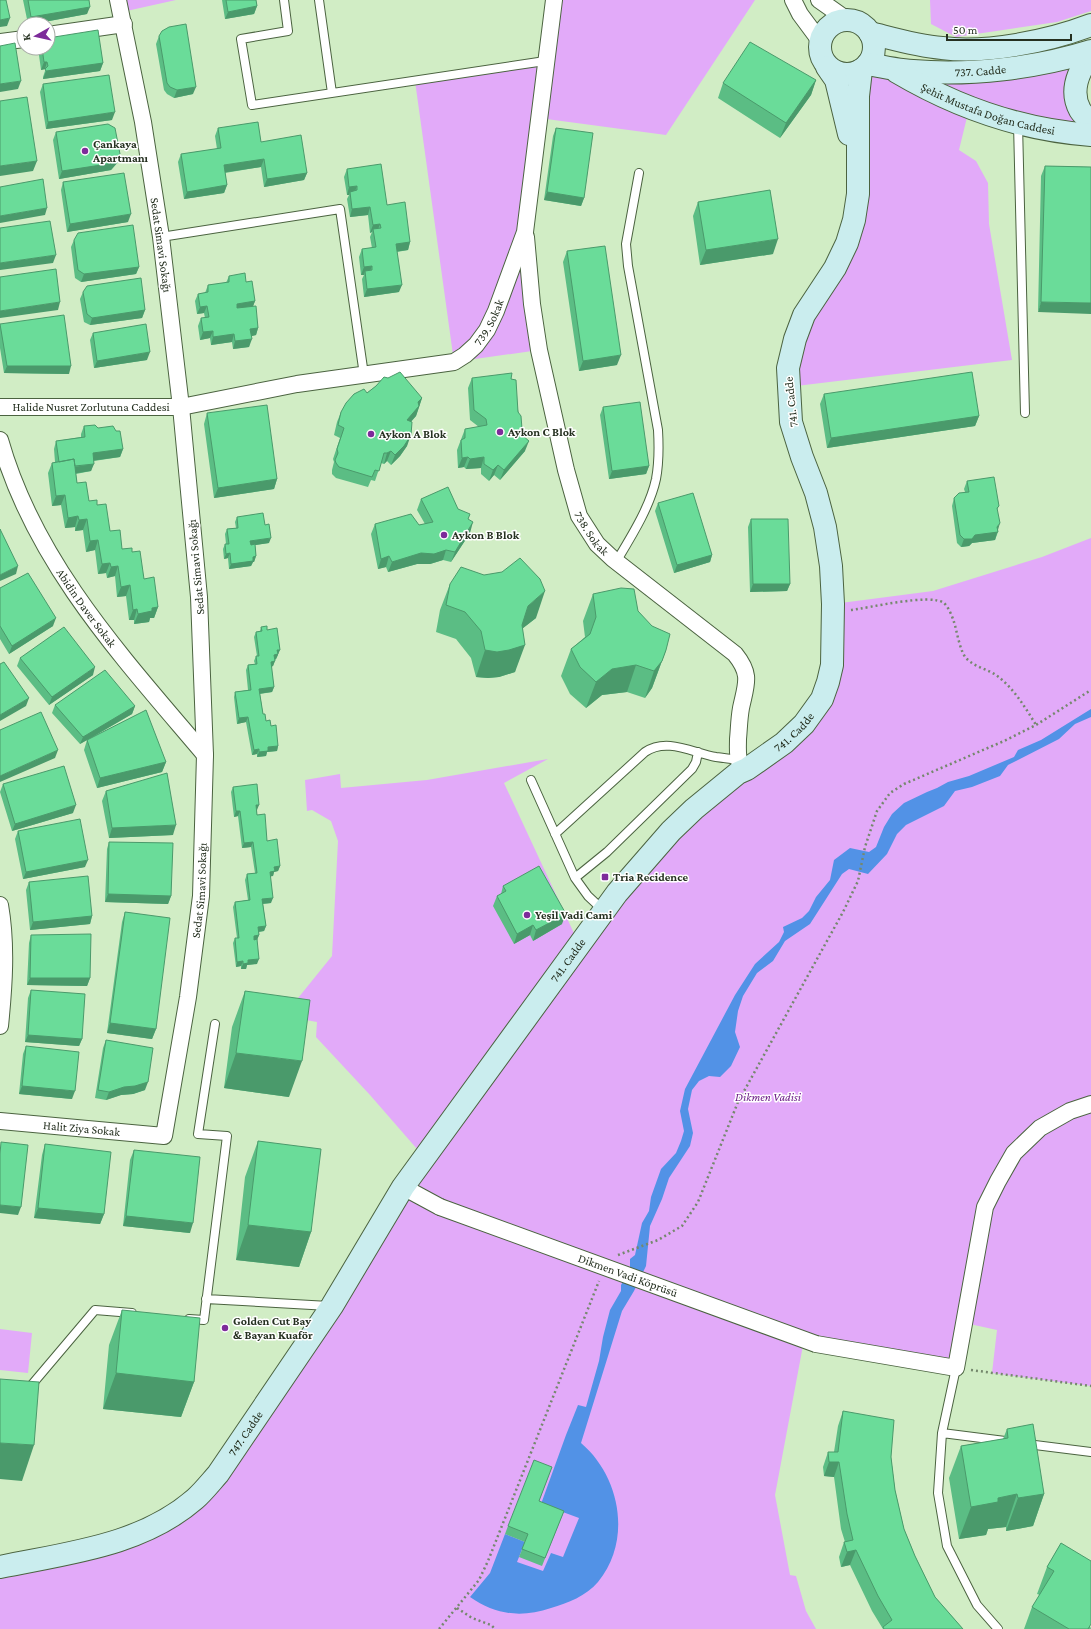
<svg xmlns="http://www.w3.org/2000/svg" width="1091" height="1629" viewBox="0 0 1091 1629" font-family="'Crimson Pro',serif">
  <rect width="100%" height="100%" fill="#d1edc5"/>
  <path fill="#e2aaf9" d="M118,0H176L122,12Z
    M554,0H755L666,135L539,118L525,232L539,350L454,362L415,81L545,61Z
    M930,0H1091V11L1057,22L956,37L931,24Z
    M1082,66L1091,135L969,109L959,150L976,161L988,183L989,224L1012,360L788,387V368L847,243L861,70Z
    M1091,538V1386L992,1373L997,1330L965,1323L956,1368L804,1340L775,1495L790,1575L796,1576L806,1611L816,1629H0V1567L106,1545L195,1499L424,1157L370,1095L316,1037L317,1022L306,1020L290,1008L332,956L338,841L331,821L312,810L307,811L305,780L340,774L341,788L427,780L548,759L504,783L579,944L617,893L814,712L833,604L933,591L1042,557Z
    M0,1329L32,1333L28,1373L0,1370Z"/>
  <path fill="#5292e6" d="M1091,709V717L1075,724L1059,739L1008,765L1000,776L972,787L955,791L944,806L906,825L897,834L887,854L868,874L849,869L842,874L810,924L785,941L773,961L757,973L743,996L738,1011L735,1032L740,1047L731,1066L720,1077L709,1076L699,1081L692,1090L688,1109L693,1133L690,1146L669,1178L662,1199L650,1226L646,1266L634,1291L622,1311L581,1443C621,1477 632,1541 598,1582C586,1596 568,1603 551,1608C521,1618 496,1615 470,1597L490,1573L505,1534L525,1542L517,1562L543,1571L551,1553L563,1557L579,1518L541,1504L566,1435L578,1405L586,1407L599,1361L603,1337L610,1310L621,1291V1285L630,1270V1259L635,1255L642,1223L649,1211L651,1197L661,1169L676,1153L681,1141L684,1131L680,1111L685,1089L735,995L755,964L779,942L784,932L783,927L802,918L809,911L816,897L830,880L834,860L850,848L869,852L876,847L884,827L892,814L904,803L927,792L937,788L948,782L969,776L1014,757L1018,750L1041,740Z"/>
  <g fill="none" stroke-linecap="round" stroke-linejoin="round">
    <defs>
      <path id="lane" d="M284,0L288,31L241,39L252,105L545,61
        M319,0L332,93
        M1018,124L1025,413
        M161,237L340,209L364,375
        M616,562C631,537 650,507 656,479C659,463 659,447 658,430L628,266L626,244L639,173
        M531,780L575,878L588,896L604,911
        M555,834L645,752C667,737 693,753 716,757C724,758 731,759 738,760
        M575,878L607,852L692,769L696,762L698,752
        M206,1299L329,1306
        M189,1319L204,1320L227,1136L198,1134L215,1024
        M956,1368L942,1433L938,1493L947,1546L977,1605L998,1629
        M29,1388L95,1310L132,1313
        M942,1433L1005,1441
        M1027,1444L1091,1452"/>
      <g id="street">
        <path d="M793,0L800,14L820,41"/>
        <path d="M819,0L846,19"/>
        <path d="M48,35L124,24"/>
        <path d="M0,42L24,39"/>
        <path id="s1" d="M526,237L532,304L539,350L566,470L579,516L597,544L613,559L735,654C752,675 746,684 741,708C739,719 739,729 738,739C738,748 737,756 740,764L747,769"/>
        <path id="s2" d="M0,407H181L297,384L454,362L465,355L476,345L487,330L496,311L525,232L554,0"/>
        <path id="s3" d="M0,440C35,564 124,659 205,755"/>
        <path d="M0,905C7,945 4,986 0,1026"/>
        <path id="s4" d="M0,1121L164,1136L188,997L201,896L205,755L199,597L181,407L161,237L143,122L118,0"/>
        <path d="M403,1187L440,1207"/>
        <path d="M816,1344L956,1368L985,1207L998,1181L1014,1153L1040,1128L1070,1111L1091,1104"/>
      </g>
      <g id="secondary">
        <circle cx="847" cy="47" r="27"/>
        <path d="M870,33C894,39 917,46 942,48C986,54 1049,41 1091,25"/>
        <path d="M1091,54C1079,70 1069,90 1080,110C1082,114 1088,118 1091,122"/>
        <path id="s5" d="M868,64C883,67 898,70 913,71C970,76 1037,68 1091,51"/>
        <path d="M827,67L836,80L849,134"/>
        <path id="s6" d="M897,72C958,108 1021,130 1091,135"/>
        <path id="s7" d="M0,1567C67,1553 141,1546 195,1499C203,1492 210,1483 218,1474L332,1306L403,1187L617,893L671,831L694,809L738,773L747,769L784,743L804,724L822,699L828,682L832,665L833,604L831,566L825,527L816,493L802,457L791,422L788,368L795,339L804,315L835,268L847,243L854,220L858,194V96L861,70"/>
      </g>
    </defs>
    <use href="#lane" stroke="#4b6340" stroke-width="10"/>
    <use href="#street" stroke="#4b6340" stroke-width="18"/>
    <use href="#secondary" stroke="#4b6340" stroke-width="24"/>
    <path stroke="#75886d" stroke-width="2.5" stroke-dasharray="2 3" stroke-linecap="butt" d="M851,610C869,608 930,593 944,603C949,608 952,616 954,622C957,631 960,653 967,659C975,667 987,669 996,675C1013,687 1025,707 1036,725
      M618,1255L658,1240L682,1226L698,1202L738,1102L843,912L858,881L865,847L877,811L890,793L904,784L1004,741L1036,725L1091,690
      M971,1370L1091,1386
      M457,1608L472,1618L491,1625L495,1629
      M439,1629L479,1580L488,1561L599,1281"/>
    <use href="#lane" stroke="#fff" stroke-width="8"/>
    <use href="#street" stroke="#fff" stroke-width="16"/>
    <use href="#secondary" stroke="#caedee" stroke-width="22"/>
    <defs>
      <g id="street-bridge">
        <path id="s8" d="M440,1207L816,1344"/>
      </g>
    </defs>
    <use href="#street-bridge" stroke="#4b6340" stroke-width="18" stroke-linecap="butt"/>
    <use href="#street-bridge" stroke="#fff" stroke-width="16"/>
  </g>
  <path fill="#5bbd84" d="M23,0H89L87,14L33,24H28Z
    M222,0H256L257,6L254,14L225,19Z
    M159,36L193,94L174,98L167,94L164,90L156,44Z
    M38,48H48L103,63L100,71L43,79V77L45,71V69L41,70Z
    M816,80L811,95L780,138L718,98L723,83Z
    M43,84L112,120L46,129L40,92Z
    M218,128L261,142L307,173L304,180L264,187L261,167L225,173L227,185L224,193L184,199L178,162L181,154L217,149L215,136Z
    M556,128L584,198L581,206L544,200L553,136Z
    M56,132L118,162L111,170L59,179L53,140Z
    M1045,166L1091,167L1038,312L1041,176Z
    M347,169L387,205L410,242L408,250L397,252L399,292L364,297L362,279L364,275H361L359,257L362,249L372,248L370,237L372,232L370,233L368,215L350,217L347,199L349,195H347L344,177Z
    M63,182L128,222L67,232L61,190Z
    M698,202L773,254L700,265L693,216Z
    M74,240L139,267L136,274L81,282L75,278L71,247Z
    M567,251L617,365L579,371L563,262Z
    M229,276L246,282L255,301L253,306L258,328L256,335L251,336L249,347L233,349L232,342L211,345L210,338L200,340L198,326L201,318H205L204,313L197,314L195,301L198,294L205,293L208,285L226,283Z
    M83,292L145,310L142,318L90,325L84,322L80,299Z
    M0,324L69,374L4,373L0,348Z
    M93,333L147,360L94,368L90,340Z
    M472,378L511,379L524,436L525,451L500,480L494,475L489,481L481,474V468L466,469L464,467L458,468L457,450L465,429L479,427L470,420L468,388Z
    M376,386L422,398L416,416L411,422L407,446L400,456L391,465L387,461L384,464L381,463L375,481L371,480L368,487L336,478L332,474V470L334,462L333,459L340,438L334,435L337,422L341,412Z
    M824,394L979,416L975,426L827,448L820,404Z
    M603,407L649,466L646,474L609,479L600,415Z
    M207,413L277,479L274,489L214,498L204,424Z
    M84,426L123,449L120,457L94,461L91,471L76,474L77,483L89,501L97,505L110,531L122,549L132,552L144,579L158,607L154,618H150L149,622L134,624V620H129L126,596L117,597L115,576L107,578L106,573L98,574L95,550L86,552L83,530L75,531V527L65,528L61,505L52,506L48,473L52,463L55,462L54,449L56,441L81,437V434Z
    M967,481L999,506L997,510L998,532L995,540L972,543L969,546L961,547L957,543L952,506L954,498L965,492L964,489Z
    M421,499L458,509L468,519L470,533L451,562L443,560L430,564H417L388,572L386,567L378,569L371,534L375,524L419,525L425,524L417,510Z
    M658,503L712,555L710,562L674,573L655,511Z
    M237,517L265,525L269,543L255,545L256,556L254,562H253L251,566L229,569L228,558L224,559L223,549L225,544H226L225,534L227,529L236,528L235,522Z
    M751,519L790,584L787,591L750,592L748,527Z
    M450,584L536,618L523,628L515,672L499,677L488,678L476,677L471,658L456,639L436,632L440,610Z
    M0,588L53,626L9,654L0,639Z
    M593,594L638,611L666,650L652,688L645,698L627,692L602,695L586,708L570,694L561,676L571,649L585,637L583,621Z
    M261,627L267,630L278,655L276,659L275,660L273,666L271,667L274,687L272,692L260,694L263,714L266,721L271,726L278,746L277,751L267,752L266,756L257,757V754L252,755L246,722L237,724L234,697L235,692L248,690L246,670L248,665L255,664L254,661L256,656H257L254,637L256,632L260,631Z
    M20,658L93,675L49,705L17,666Z
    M55,705L135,706L132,714L88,740L166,762L162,772L97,788L84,750L87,740L80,744L52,713Z
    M3,784L73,813L12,831L0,792Z
    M233,787L257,810V815L267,841L280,866L278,871L274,872L273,876H270L271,903L263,904L266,926L264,931L259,932V935L257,940V964L247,965L246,969H241V966L236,967L233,943L235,938H237L233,907L235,902L248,900L245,880L247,874L255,873L251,847L242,848L238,816L234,817L231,792Z
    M106,791L173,835L109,838L102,801Z
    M18,831L85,867L23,879L15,839Z
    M109,842L171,896L168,904L105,902L107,849Z
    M29,882L92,916L90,924L30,930L26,890Z
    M503,886L562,924L533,941L530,935L514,944L493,906L497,896L501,894Z
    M125,912L156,1029L152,1039L107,1033L122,922Z
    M31,935L90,978L87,986L27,985L29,943Z
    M31,990L82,1039L79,1046L25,1042L28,998Z
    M245,991L289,1097L224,1088L232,1027Z
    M106,1040L145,1090L133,1094L121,1095L106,1100L95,1098L103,1048Z
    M26,1046L72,1099L19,1094L23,1054Z
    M258,1141L311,1232L299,1267L236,1260L245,1177Z
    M45,1144L104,1214L100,1224L34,1218L42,1155Z
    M134,1150L190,1233L123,1226L130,1160Z
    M122,1310L194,1382L181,1417L103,1409L109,1345Z
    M843,1411L891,1457L895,1490L904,1529L915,1556L935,1597L963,1629H883L872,1611L850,1565L841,1567L839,1557L844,1542H845L841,1529L834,1477L824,1476L823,1467L828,1452H834L838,1426Z
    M1007,1429L1044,1494L1033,1526L1006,1531V1527L988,1529L986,1535L959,1539L949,1478L961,1446L1003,1439Z
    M549,1475L539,1501L564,1511L542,1566L519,1557L525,1542L505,1534L508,1526Z
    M1061,1543L1091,1629H1024L1032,1607L1040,1595L1037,1594L1047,1567Z"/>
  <path fill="#4a9a6b" d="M257,6L254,14L225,19L228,12Z
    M90,7L87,14L33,24H28L31,17Z
    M10,18L7,26L0,27V20Z
    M44,62H47L45,69L41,70Z
    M103,63L100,71L43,79L46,71Z
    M816,80L811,95L780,138L786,123Z
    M21,81L18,89L0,92V84Z
    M196,87L193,94L174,98L177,90Z
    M115,112L112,120L46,129L48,122Z
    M120,154L118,162L111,170L59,179L62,171Z
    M264,159L261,167L221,173L224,165Z
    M37,161L33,171L0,176V166Z
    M307,173L304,180L264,187L267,179Z
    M227,185L224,193L184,199L187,192Z
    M357,186L354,194L350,192L349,195H347L349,187Z
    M547,192L584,198L581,206L544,200Z
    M370,207L368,215L350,217L352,209Z
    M47,208L45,215L0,223V216Z
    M131,214L128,222L67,232L70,224Z
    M380,224L377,232L373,229L372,232L370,233L373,225Z
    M778,239L773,254L700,265L706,250Z
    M410,242L408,250L393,252L396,244Z
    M56,255L53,263L0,270V263Z
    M372,266L369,274L365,271L364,275H361L364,267Z
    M139,267L136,274L81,282L84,274Z
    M402,285L399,292L364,297L367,289Z
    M255,301L252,309L234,312L237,304Z
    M60,302L58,310L0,318V311Z
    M1041,302L1091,303V314L1038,312Z
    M207,306L204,313L197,314L200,307Z
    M145,310L142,318L90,325L92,318Z
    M258,328L256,335L248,337L250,329Z
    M213,331L210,338L200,340L203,332Z
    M234,334L232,342L211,345L213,337Z
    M252,339L249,347L233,349L235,341Z
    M150,352L147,360L94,368L97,361Z
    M621,355L617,365L579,371L583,361Z
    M7,366H71L69,374L4,373Z
    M422,398L416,416L403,430L407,420L418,402Z
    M979,416L975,426L827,448L831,438Z
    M411,435L407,446L400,456L391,465L395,455Z
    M529,441L525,451L500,480L504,470Z
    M123,449L120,457L90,461L93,453Z
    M391,451L387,461L384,464L387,453Z
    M468,457L464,467L458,468L462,458Z
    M484,457L481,468L466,469L470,459Z
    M94,464L91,471L71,474L74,467Z
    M498,465L494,475L489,481L493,470Z
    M649,466L646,474L609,479L612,471Z
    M277,479L274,489L214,498L218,488Z
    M65,495L61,505L52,506L56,496Z
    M78,516L75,527L65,528L68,518Z
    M87,519L83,530L75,531L79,520Z
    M473,522L470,533L451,562L455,552Z
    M1000,523L995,540L972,543L969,546L961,547L964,539L997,527Z
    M271,538L269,543L248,546L250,541Z
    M98,540L95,550L86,552L90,541Z
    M446,550L443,560L430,564H417L388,572L392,562L421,553Z
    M230,553L228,558L224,559L226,554Z
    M712,555L710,562L674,573L677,565Z
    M256,556L254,562H253L251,566L229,569L231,564L253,557Z
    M389,556L386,567L378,569L381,559Z
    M110,563L106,573L98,574L102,564Z
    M18,566L16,574L0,581V575Z
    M118,566L115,576L107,578L111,567Z
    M753,584H790L787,591L750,592Z
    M130,585L126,596L117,597L121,587Z
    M545,591L536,618L518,632L528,606Z
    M158,607L154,618H150L149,622L134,624L138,614L152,608Z
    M137,609L134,620H129L133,610Z
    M56,618L53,626L9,654L12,646Z
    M525,645L515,672L499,677L488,678L476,677L485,650Z
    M277,650H280L276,659L272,660L274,655Z
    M666,650L652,688L645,698L654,671Z
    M275,661L273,666L269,667L271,662Z
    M636,665L627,692L602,695L586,708L596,682L612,669Z
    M95,667L93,675L49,705L52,697Z
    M274,687L272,692L257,694L259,689Z
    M29,698L26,706L0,721V715Z
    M135,706L132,714L80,744L83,737Z
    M248,717L246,722L237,724L239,718Z
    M278,746L277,751L267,752L266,756L257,757L259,752L268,747Z
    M259,749L257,754L252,755L254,750Z
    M58,750L55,758L0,782V776Z
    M166,762L162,772L97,788L100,778Z
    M76,805L73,813L12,831L15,824Z
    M256,805H259L257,810H254Z
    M236,811H240L238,816L234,817Z
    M176,825L173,835L109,838L112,828Z
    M253,842L251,847L242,848L244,843Z
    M88,860L85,867L23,879L26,872Z
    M280,866L278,871L274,872L273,876L268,877L270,872L274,867Z
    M108,894L171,896L168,904L105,902Z
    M273,898L271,903L260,904L262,899Z
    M566,914L562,924L533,941L536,930Z
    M92,916L90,924L30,930L33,922Z
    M533,925L530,935L514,944L517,934Z
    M266,926L264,931L256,932L258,927Z
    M259,935L257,940L252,941L254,936Z
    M259,959L257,964L247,965L246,969H241L243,964L248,960Z
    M243,961L241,966L236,967L237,962Z
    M30,978H90L87,986L27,985Z
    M110,1023L156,1029L152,1039L107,1033Z
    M28,1035L82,1039L79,1046L25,1042Z
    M236,1053L302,1061L289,1097L224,1088Z
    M148,1082L145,1090L133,1094L121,1095L106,1100L109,1092L124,1087Z
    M22,1086L75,1091L72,1099L19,1094Z
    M0,1205L21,1207L18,1215L0,1213Z
    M38,1208L104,1214L100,1224L34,1218Z
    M126,1216L193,1223L190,1233L123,1226Z
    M248,1225L311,1232L299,1267L236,1260Z
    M116,1373L194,1382L181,1417L103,1409Z
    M0,1443L34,1445L22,1481L0,1479Z
    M829,1462H839L834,1477L824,1476Z
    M1017,1494L1006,1527L988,1529L986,1535L959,1539L971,1507L998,1498Z
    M1044,1494L1033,1526L1006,1531L1018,1498Z
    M856,1550L850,1565L841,1567L847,1552Z"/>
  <path fill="#6adc99" stroke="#4a9a6b" d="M0,0H6L10,18L0,20Z
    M28,0H89L90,7L31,17Z
    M226,0H256L257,6L228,12Z
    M186,24L196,87L177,90L170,87L167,83L159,36L162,31L169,27Z
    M98,30L103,63L46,71L45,69L48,66L47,62H44L42,48H48V38Z
    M750,42L816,80L786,123L723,83Z
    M15,43L21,81L0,84V46Z
    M109,75L115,112L48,122L43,84Z
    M27,97L37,161L0,166V101Z
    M258,122L261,142L301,135L307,173L267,179L264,159L224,165L227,185L187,192L181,154L221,148L218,128Z
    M108,124L115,128L120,154L114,163L62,171L56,132Z
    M556,128L593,133L584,198L547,192Z
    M381,164L387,205L405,202L410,242L396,244L402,285L367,289L365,271L372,270V266L364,267L362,249L376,247L373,229L381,228L380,224L373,225L370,207L352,209L350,192L357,190V186L349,187L347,169Z
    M1045,166L1091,167V303L1041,302Z
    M124,173L131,214L70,224L63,182Z
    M43,179L47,208L0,216V187Z
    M770,190L778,239L706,250L698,202Z
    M50,221L56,255L0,263V228Z
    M133,225L139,267L84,274L78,270L74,240L78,233Z
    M605,246L621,355L583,361L567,251Z
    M56,269L60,302L0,311V277Z
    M245,273L246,282L252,281L255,301L237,304V308L256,306L258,328L250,329L252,339L235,341L234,334L213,337V331L203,332L201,318L209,317L207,306L200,307L198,294L208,292V285L229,282V276Z
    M141,278L145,310L92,318L87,314L83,292L87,286Z
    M64,315L71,366H7L0,324Z
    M146,324L150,352L97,361L93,333Z
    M400,372L422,398L418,402L419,406L407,420L412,422L411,435L404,446L395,455L391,451L387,453H384L379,471L375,470L372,477L339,467L336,463L335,460L338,453L337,449L344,428L338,425L341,412L346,403L354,394L364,389L367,393L376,386L384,377L388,378Z
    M972,372L979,416L831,438L824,394Z
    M512,373L511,379L516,380L518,412L521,416L522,429L525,433L523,436L529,441L504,470L498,465L493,470L484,464V457L470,459L468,457L462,458L461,440L465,438V429L487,425L486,419L474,410L472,378Z
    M640,402L649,466L612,471L603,407Z
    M267,405L277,479L218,488L207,413Z
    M95,425L98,428L113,426L116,431H120L123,449L93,453L94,464L75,466L74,459L59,462L56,441L85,437L84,426Z
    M74,459L77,483L86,482L89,501L97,500V505L106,504L110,531L120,530L122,549L132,548V552L140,551L144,579L154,577L158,607L152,608V611L138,614L137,609L133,610L130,585L121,587L118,566L111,567L110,563L102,564L98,540L90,541L87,519L79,520L78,516L68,518L65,495L56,496L52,463Z
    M994,477L999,506L997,508L1000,523L997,527L998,532L975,535L972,539H964L960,535L954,498L959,493L969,492L967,481Z
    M448,487L458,509L470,514L468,519L473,522L455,552L446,550L434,554L421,553L392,562L389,556L381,559L375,524L411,514L419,525L433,522L421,499Z
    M693,493L712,555L677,565L658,503Z
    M263,513L265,525L269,524L271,538L250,541L251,545L255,544L256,556L253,557V561L231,564L230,553L226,554L225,544H229L227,529L238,528L237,517Z
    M751,519H788L790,584H753Z
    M0,529L18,566L0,575Z
    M520,558L540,579L545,591L528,606L522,625L525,645L509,650L497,652L485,650L481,631L465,612L446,605L450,584L461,567L484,575L502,572Z
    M28,573L56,618L12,646L0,626V588Z
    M621,588L634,589L638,611L652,626L670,634L666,650L662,661L654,671L636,665L612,669L596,682L580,667L571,649L590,634L596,617L593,594Z
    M267,626V630L277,628L280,650H277L278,654L274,655L275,661L271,662L274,687L259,689L263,714H265L266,721L270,720L271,726L276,725L278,746L268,747V751L259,752V749L254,750L248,717L239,718L235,692L251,690L248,665L257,664L256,656H259L256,632L262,631L261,627Z
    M64,627L95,667L52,697L20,658Z
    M4,662L29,698L0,715V664Z
    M105,670L135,706L83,737L55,705Z
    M146,710L166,762L100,778L87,740Z
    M41,712L58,750L0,776V730Z
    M64,766L76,805L15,824L3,784Z
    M167,773L176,825L112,828L106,791Z
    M257,784L259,805H256L257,815L265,814L267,841L277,839L280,866L274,867L275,871L270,872L273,898L262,899L266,926L258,927L259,935L254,936V940L257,939L259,959L248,960V963L243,964V961L237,962L235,938H239L235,902L250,900L247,874L257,873L253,842L244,843L240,811H236L233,787Z
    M80,819L88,860L26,872L18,831Z
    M109,842L173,843L171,896L108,894Z
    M539,866L566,914L536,930L533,925L517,934L497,896L506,891L503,886Z
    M88,876L92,916L33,922L29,882Z
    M125,912L170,918L156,1029L110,1023Z
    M91,934L90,978H30L31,935Z
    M31,990L85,994L82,1039L28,1035Z
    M245,991L310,1000L302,1061L236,1053Z
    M106,1040L153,1048L148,1082L135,1086L124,1087L109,1092L98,1090Z
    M26,1046L79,1052L75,1091L22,1086Z
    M258,1141L321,1149L311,1232L248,1225Z
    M1,1142L28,1145L21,1207L0,1205V1154Z
    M45,1144L111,1152L104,1214L38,1208Z
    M134,1150L200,1157L193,1223L126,1216Z
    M122,1310L200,1318L194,1382L116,1373Z
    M0,1379L39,1382L34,1445L0,1443Z
    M843,1411L894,1420L891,1457L895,1490L904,1529L915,1556L935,1597L963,1629H884L883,1627L892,1620L878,1596L856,1550L847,1552L844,1542L853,1540L847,1514L839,1462H829L828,1452H838Z
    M1033,1424L1044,1494L1018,1498L1017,1494L998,1498V1502L971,1507L961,1446L1008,1438L1007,1429Z
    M534,1460L552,1467L539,1501L564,1511L545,1558L522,1549L528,1534L508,1526Z
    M1061,1543L1091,1561V1624L1088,1629H1069L1032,1607L1054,1571L1047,1567Z"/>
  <g fill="#7d2b9a" stroke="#fff" stroke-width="1.5">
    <circle cx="85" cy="151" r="4"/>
    <circle cx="500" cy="432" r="4"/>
    <circle cx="371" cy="434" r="4"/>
    <circle cx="444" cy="535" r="4"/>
    <rect x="601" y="873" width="8" height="8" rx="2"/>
    <circle cx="527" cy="915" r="4"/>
    <circle cx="225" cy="1328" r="4"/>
  </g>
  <g text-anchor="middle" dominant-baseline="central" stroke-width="3" stroke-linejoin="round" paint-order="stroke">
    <g font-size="12" fill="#253020" stroke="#fff">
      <text stroke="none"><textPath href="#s5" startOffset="113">737. Cadde</textPath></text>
      <text stroke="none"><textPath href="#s6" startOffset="99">Şehit Mustafa Doğan Caddesi</textPath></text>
      <text transform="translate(161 245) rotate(82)">Sedat Simavi Sokağı</text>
      <text stroke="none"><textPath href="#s2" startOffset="512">739. Sokak</textPath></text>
      <text transform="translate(791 402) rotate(-96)">741. Cadde</text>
      <text stroke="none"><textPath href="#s2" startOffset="91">Halide Nusret Zorlutuna Caddesi</textPath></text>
      <text stroke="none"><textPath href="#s1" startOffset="306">738. Sokak</textPath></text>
      <text transform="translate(196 567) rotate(-95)">Sedat Simavi Sokağı</text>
      <text stroke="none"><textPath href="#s3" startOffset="190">Abidin Daver Sokak</textPath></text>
      <text stroke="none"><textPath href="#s7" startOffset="1189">741. Cadde</textPath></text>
      <text stroke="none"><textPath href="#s4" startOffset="413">Sedat Simavi Sokağı</textPath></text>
      <text stroke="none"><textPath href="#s7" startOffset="865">741. Cadde</textPath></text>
      <text stroke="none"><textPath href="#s4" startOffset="82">Halit Ziya Sokak</textPath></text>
      <text stroke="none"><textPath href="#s8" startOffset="200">Dikmen Vadi Köprüsü</textPath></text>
      <text stroke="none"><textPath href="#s7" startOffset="292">747. Cadde</textPath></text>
    </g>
    <g font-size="12" font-weight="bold" fill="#253020" stroke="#fff" text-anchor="start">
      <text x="93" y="144">Çankaya<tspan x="93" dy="14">Apartmanı</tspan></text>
      <text x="508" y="432">Aykon C Blok</text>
      <text x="379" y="434">Aykon A Blok</text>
      <text x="452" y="535">Aykon B Blok</text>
      <text x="613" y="877">Tria Recidence</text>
      <text x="535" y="915">Yeşil Vadi Cami</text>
      <text x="233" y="1321">Golden Cut Bay<tspan x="233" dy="14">&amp; Bayan Kuaför</tspan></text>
    </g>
    <g font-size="12" font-style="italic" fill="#6b1b86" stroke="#fff">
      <text x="768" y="1097">Dikmen Vadisi</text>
    </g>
  </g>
  <g transform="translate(36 36) rotate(262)"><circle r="19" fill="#ffffff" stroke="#a8aca6"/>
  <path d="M0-3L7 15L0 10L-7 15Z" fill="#7d2b9a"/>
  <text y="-6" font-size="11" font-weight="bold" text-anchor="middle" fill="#253020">K</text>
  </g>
  <path d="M947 34v6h124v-6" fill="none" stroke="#253020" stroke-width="2"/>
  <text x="953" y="34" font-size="12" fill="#253020" stroke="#ffffff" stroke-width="3" paint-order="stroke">50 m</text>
</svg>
